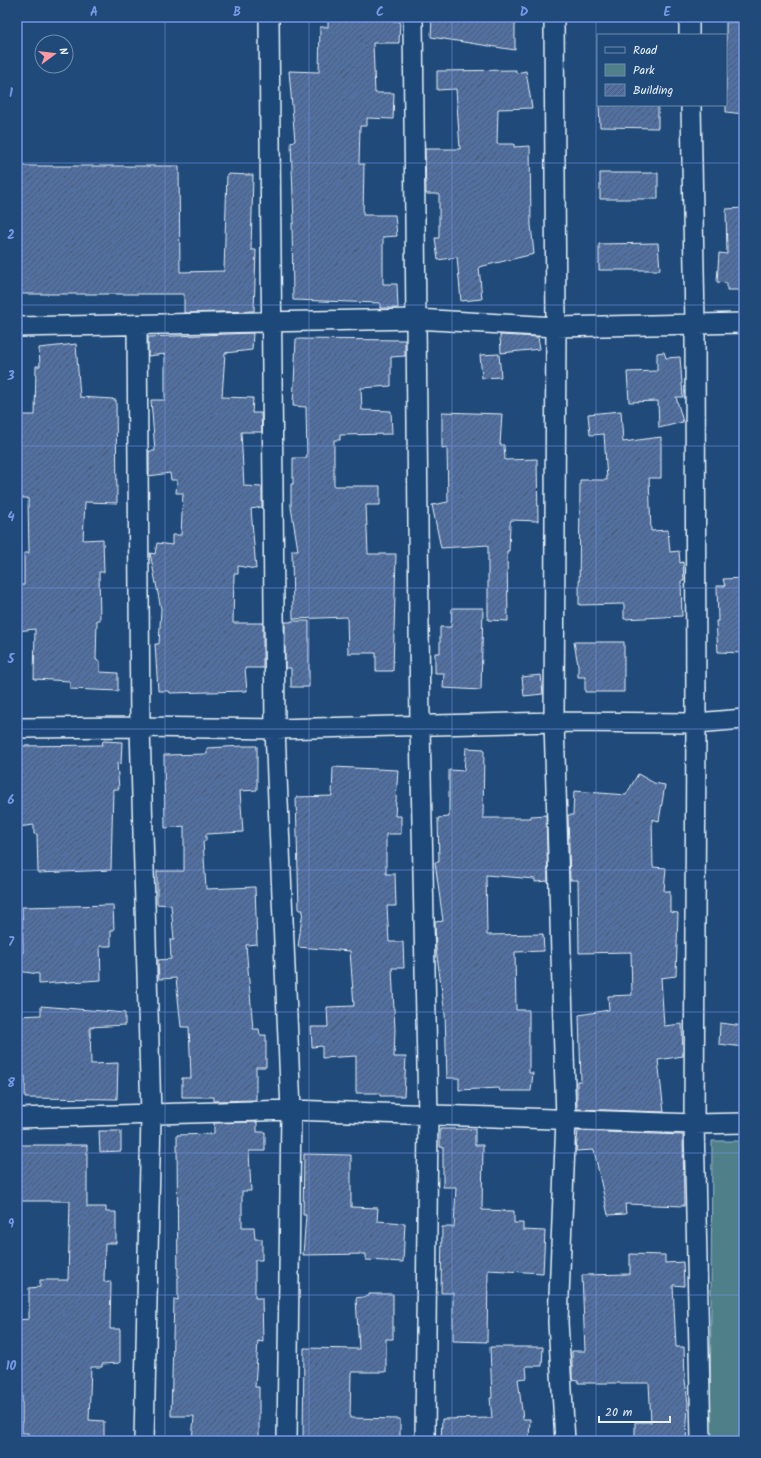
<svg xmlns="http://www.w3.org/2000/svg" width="761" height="1458" viewBox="0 0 761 1458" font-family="Kalam,sans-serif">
  <defs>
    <pattern id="building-hatch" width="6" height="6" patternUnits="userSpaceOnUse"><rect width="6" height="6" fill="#5170a1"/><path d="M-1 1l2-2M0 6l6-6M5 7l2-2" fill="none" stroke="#4b5a71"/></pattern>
  </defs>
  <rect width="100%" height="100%" fill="#1f4a7a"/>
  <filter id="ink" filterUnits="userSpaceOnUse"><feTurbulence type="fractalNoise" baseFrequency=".025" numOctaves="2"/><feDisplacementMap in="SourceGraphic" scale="8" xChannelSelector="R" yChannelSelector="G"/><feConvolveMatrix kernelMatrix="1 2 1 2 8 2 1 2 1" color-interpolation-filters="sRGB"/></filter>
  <g filter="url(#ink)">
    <path fill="#50808a" stroke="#9cb8c1" d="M712,1141H744V1441H710Z"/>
    <path fill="url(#building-hatch)" stroke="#e8f1f8" d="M328,17H388V21H400L399,43H373L375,93H394L393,119L367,118V126H360L359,164H364L363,215H395L397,236L383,237V284H397L398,308H380V303L293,300L292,223H294L291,142L295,141L289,71L319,72L320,27H328Z
      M432,17H515V50L431,37Z
      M726,22H744V114L726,112Z
      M516,70V73L526,71L532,108L498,109L497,144H514V147L530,146L531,225L534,254L479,267L482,299L461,301L457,257L438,260L435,238H439V194H426L425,149H460L456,89L437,90V71Z
      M599,105H658V128L600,127Z
      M17,166H179L180,272L224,271L227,174L253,175L251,250H256L254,311L184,313V294H17Z
      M600,173H658V199H600Z
      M744,208V290H727V283L717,282L719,253L727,254L726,209Z
      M658,243L660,270H599V244Z
      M253,333L252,350L225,353L222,397L253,398L252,413H261L262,432H241L244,486L262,487V507L251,509L256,569L238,566V574H234L233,623H263V668H245L247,691L170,693L169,691H158L155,644H159L161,609L150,553L155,554L157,543L172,545V535H181L183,493H176L177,480H171L170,473L149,476V451H155L151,400H165V354L148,356V337Z
      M500,335L538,337L540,349L501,353Z
      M296,339L405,340V356L391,357V386L361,388L362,410L391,411L392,434L340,435V440H334V486H380V505H366L368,554H396L393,671H376V653H348L347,617L293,619L292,550H298L291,507V484H293V458H307L306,407L293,406Z
      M76,344L80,397L113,399V400H116L117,503L85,502L83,540L103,539L104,572H99L100,620H97L96,660L100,661V672L118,673V691L70,689V681L34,679L35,629L17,631V585H24V553H29L28,498H17V415H35L36,366H40L39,348Z
      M664,352L666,358L680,357L683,397H676L683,422L659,428L658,401L629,402L627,372L657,371V353Z
      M499,354L501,377L482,378L480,355Z
      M621,411L623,442L661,437V478H649L651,531L668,530L670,552L679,551L680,563L683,562L684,581H681L682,616L624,619V604L579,605L580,480H607L604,434L590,435L588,414Z
      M442,412L502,414L500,445H504L505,460L537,459L538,521L511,520L510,524L509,551H507L508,621L488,620V545L441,548L432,505L448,502L447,447L442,448Z
      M744,578V653L718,652L716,621H718L717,586H725L723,579Z
      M452,608H483L481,690L443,688L444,673H435V653H440V627H451Z
      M291,621H309V687H291V668H285V622H291Z
      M574,642H624V692H585V677H578V665Z
      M541,675L543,694L524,696L522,677Z
      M103,741L122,742L121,764L117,763L119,789H113L111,870L38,873L37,834H34V825L17,827V746L102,745Z
      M243,746H257V790L240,791L243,832L206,834V841H203L206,889L255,887L257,944L246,945L253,1029H259L260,1035H266V1067H256V1100L214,1101V1097H182V1078H191L189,1027H181L176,978L159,979L158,962V960L171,959L170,940H174L171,905L157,904V871H184V826L165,828L164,755L207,754V748Z
      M466,748L484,749L483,818H531V816L546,815L548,881L535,882V879L486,875L487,935L543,934L544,951L515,952L516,1010H529V1073H533L531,1091H500L499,1088L459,1090V1078H447L445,1014L436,949L435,922L443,921L435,862H439L438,818L449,817V770L464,771Z
      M333,767L398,770L395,816H401V834H386V874H395L396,906H387L389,942H403L404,968H392L395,1030L394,1057H406L404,1096H380V1093H356V1056L322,1058V1046L312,1047L311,1027H328L327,1007L354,1006L350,951L298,947L303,910H299L296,797L332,796Z
      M638,774L654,783L665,785L659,821L652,819L653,867L666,868L664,891H670V912L678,913L676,976L661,978L664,1026L682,1024L683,1056L658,1060L664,1112L577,1109V1081H581L579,1015L609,1010L608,996L632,995L631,952L579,953L578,880H570L568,815H573L574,791L626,795Z
      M113,905L114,930H111V946H100L101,980L39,984V974L17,971V953H23L22,907Z
      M41,1006L125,1013V1025L90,1027L91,1064L118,1063L117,1099L25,1098V1076H17V1054H20L17,1016L41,1015Z
      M720,1023L744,1026V1047L719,1044Z
      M257,1122V1132H265V1151H249L251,1191H242V1227H254L255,1239H262V1260H255V1298H262L263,1342L258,1341L255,1387H259V1441H192L194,1416H171L174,1299L178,1300L177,1135L212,1134L214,1133V1123Z
      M440,1129H475V1145H483L482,1210L514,1211V1223H523V1230L545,1231L543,1273L488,1270L487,1342L453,1341V1293H441L442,1227H454L456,1187H443V1147H440Z
      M99,1131H121V1151L100,1152Z
      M578,1131L683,1135L684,1206L625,1204L626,1214L608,1215L594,1150L576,1151Z
      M20,1145H87V1207H106V1212H116V1243H105L104,1281L111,1282L110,1329H120V1363L102,1364V1367H91L89,1420L104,1421V1441H28V1433H22V1383H18L17,1320L29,1319V1288L40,1287V1280H68L70,1201H19L17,1161H20Z
      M304,1154L351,1155V1207L378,1208L377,1221L405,1223L403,1262L366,1260V1254L303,1255L306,1215H303Z
      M630,1254L665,1255V1263L683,1262L684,1286L673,1285L676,1347H684L685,1380L688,1403L686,1441H635V1422H651L649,1383H578V1381L572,1380V1351H585L582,1275L630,1274Z
      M369,1294H393V1339H386V1372H351L350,1418L400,1419V1439L303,1441L304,1348L359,1349L356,1298L369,1296Z
      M490,1347H543L542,1366H526L527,1378L518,1379L523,1419H530L529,1441L441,1440L442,1419L492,1418L490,1398H492Z"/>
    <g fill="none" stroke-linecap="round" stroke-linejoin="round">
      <defs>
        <path id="minor" d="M269,17L275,729L291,1110L287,1441
          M413,17L420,726L428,1115L425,1441
          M554,17L556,327L554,722L566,1119L558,1322L565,1441
          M689,17V35
          M691,105L695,323L696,723L694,1124L701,1441
          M137,326L140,727L151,1115L144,1441
          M17,327L416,319L556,327L744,323
          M17,728L140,727L275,729L554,722L696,723L744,719
          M17,1118L291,1110L694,1124L744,1123"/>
      </defs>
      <use href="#minor" stroke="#e8f1f8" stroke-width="22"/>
      <use href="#minor" stroke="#1f4a7a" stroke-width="19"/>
    </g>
  </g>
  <path fill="none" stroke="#7897e6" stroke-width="1" stroke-opacity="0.55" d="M165,17V1441M309,17V1441M452,17V1441M596,17V1441M17,163H744M17,305H744M17,446H744M17,588H744M17,729H744M17,870H744M17,1012H744M17,1153H744M17,1295H744"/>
  <rect width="761" height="1458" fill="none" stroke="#1f4a7a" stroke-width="44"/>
  <rect x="597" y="34" width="130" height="72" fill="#1f4a7a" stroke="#6f8dac"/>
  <rect x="605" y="47" width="20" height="6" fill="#1f4a7a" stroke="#6f8dac"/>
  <text x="633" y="54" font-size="12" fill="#e8f1f8">Road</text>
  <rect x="605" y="64" width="20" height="12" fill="#50808a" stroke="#6f8dac"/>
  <text x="633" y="74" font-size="12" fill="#e8f1f8">Park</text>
  <rect x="605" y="84" width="20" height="12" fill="url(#building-hatch)" stroke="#6f8dac"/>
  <text x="633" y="94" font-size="12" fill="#e8f1f8">Building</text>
  <g transform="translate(54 54) rotate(75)"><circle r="19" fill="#1f4a7a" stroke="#6f8dac"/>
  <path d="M0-3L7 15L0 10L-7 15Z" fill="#ff9aa2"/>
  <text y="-6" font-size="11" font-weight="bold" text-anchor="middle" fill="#e8f1f8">N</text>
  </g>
  <path d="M599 1416v6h71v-6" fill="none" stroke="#e8f1f8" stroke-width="2"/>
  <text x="605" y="1416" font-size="12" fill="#e8f1f8" stroke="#1f4a7a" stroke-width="3" paint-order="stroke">20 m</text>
  <rect x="22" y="22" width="717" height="1414" fill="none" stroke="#7897e6" stroke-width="1.5"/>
  <g font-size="13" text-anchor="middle" font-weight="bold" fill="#7897e6">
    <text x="94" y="16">A</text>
    <text x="237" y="16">B</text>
    <text x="380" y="16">C</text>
    <text x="524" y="16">D</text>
    <text x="667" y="16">E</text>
    <text x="11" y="97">1</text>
    <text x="11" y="239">2</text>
    <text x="11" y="380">3</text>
    <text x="11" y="521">4</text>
    <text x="11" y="663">5</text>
    <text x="11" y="804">6</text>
    <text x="11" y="946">7</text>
    <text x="11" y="1087">8</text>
    <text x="11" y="1228">9</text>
    <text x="11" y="1370">10</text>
  </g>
</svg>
